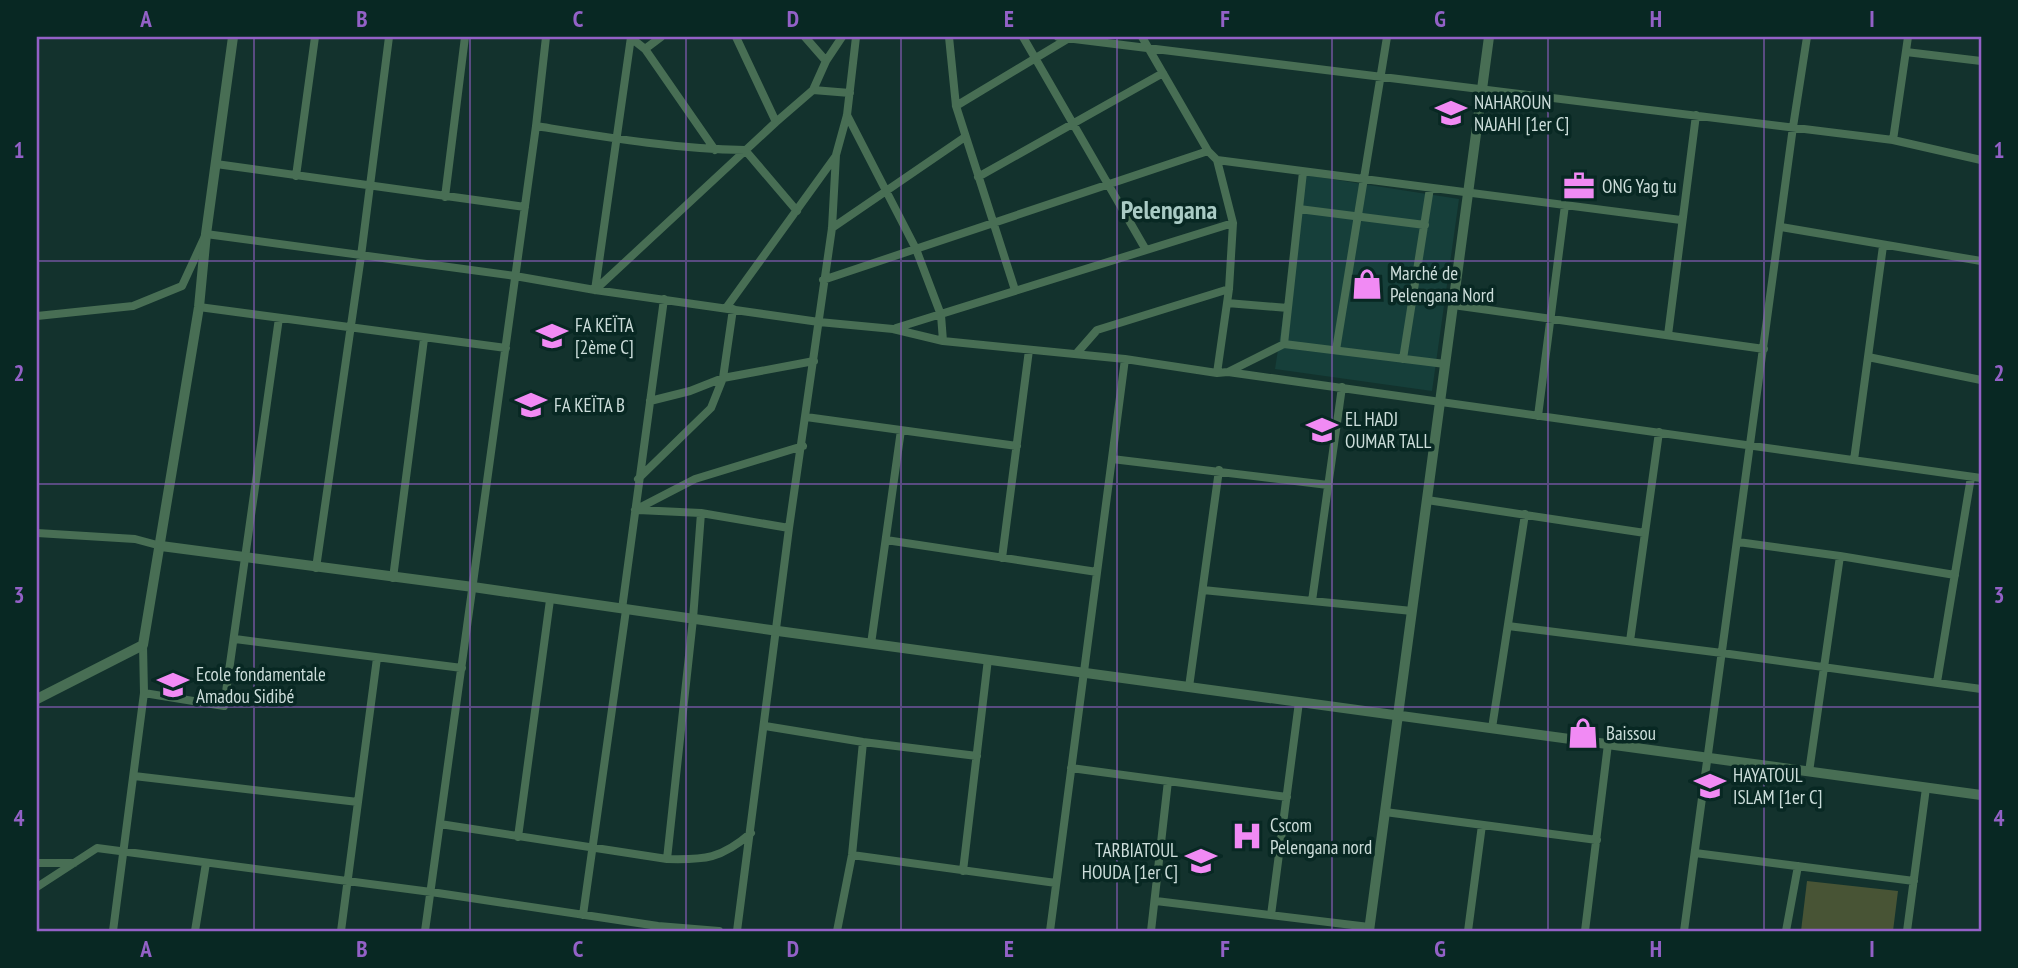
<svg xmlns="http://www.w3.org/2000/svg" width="2018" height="968" viewBox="0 0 2018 968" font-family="'PT Sans Narrow',sans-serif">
  <rect width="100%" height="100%" fill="#13322d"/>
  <path fill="#163f3a" d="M1305,175L1459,199L1432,391L1275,369Z"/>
  <path fill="#485435" d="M1807,881L1898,891L1893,931H1801Z"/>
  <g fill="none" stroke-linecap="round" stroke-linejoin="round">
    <path stroke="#486e54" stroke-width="8" d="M736,37L776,122
      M805,37L826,61
      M949,37L956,106L1015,290
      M1023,37L1146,250
      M1058,37L1893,140L1981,160
      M1142,37L1208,151L1217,160L1233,223L1229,289L1217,373
      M631,38L645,49L715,150
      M645,49L661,37
      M1906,52L1981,61
      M813,90L850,93
      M956,106L1069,38
      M847,115L916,249L941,315L943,341
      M536,126C605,137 675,149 745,150L797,211
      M1893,140L1908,37
      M1217,160L1681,220
      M216,164L525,207
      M296,176L315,37
      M978,177L1163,73
      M445,197L465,37
      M1299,209L1425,225
      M1781,227L1981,261
      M832,228L965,137
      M823,280L1208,151
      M595,290L776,122L813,90L826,61L842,37
      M595,290L631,37
      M1227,303L1288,308
      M1453,305L1764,349
      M199,307L506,348
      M726,308L835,157
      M37,316L133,306L182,286L206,234L515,276L595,290L819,322L893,329L943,341L1125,359L1217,373L1228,372L1981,478
      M896,328L1233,223
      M1668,335L1696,115
      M1284,344L1303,172
      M1336,350L1387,37
      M1076,354L1097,330L1229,289
      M1868,357L1981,380
      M1403,359L1430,188
      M1228,372L1284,344L1445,364
      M650,401L690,391L723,378L814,361
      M1538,416L1565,205
      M806,417L1017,446
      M1112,459L1328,485
      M1854,460L1883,246
      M638,479L711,408L723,378L733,309
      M1427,500L1645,533
      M635,510L695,479L803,446
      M638,510L701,513L789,528
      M37,533L135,539L161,546
      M886,540L1097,572
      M1738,542L1840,556L1955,575
      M1002,558L1029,350
      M316,568L361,256L389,37
      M393,578L424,339
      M1203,590L1412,611
      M1312,601L1342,387
      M622,609L664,299
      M1508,626L1722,653L1981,689
      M235,639L462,668
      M1630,641L1659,432
      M871,644L901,430
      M1937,682L1971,477
      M1189,687L1219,470
      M144,693L224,706L279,318
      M765,726L863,742L977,756
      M1492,728L1525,514
      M1071,768L1287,797
      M1809,772L1840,556
      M134,776L358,802
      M1385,812L1597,840
      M440,824L667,859C705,860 721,859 751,833
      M518,837L550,600
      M1695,853L1914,881
      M852,855L1056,883
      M667,859L693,619L701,513
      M37,863H74
      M963,871L988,659
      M37,887L97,848L431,892L658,926L719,931
      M1156,901L1369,927
      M583,915L626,610
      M1271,915L1299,702
      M113,931L144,693L143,645
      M195,931L206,863
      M341,931L377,658
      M425,931L536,126L546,37
      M737,931L789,528L832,228L836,155L847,115L856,37
      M837,931L852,855L863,742
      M1050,931L1125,359
      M1151,931L1168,781
      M1468,931L1482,825
      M1585,931L1608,744
      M1684,931L1793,127L1807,37
      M1786,931L1798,866
      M1907,931L1926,788"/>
    <path stroke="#486e54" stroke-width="10" d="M161,546L473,587L778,631L1981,795
      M37,699L143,645L199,307L206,234L233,37
      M1369,931L1489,37"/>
  </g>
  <path fill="none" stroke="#9361c7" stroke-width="2" stroke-opacity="0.55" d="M254,37V931M470,37V931M686,37V931M901,37V931M1117,37V931M1332,37V931M1548,37V931M1764,37V931M37,261H1981M37,484H1981M37,707H1981"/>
  <defs>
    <symbol id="school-bare" viewBox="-9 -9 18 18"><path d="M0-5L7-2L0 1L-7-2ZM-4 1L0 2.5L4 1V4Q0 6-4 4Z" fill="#f18af4" stroke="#082823" stroke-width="2.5" paint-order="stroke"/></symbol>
    <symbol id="office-bare" viewBox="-9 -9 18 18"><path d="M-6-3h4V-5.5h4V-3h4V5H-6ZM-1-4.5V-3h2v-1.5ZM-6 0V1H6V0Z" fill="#f18af4" stroke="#082823" stroke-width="2.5" paint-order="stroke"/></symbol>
    <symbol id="shop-bare" viewBox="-9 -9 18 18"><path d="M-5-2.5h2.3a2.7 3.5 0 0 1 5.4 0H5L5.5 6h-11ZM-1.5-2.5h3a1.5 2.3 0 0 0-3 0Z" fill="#f18af4" stroke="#082823" stroke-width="2.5" paint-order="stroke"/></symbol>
    <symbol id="hospital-bare" viewBox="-9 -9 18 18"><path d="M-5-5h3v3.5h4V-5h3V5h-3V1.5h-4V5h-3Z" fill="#f18af4" stroke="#082823" stroke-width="2.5" paint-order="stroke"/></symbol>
  </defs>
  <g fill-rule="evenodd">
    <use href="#school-bare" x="1429" y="91" width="44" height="44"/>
    <use href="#office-bare" x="1557" y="164" width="44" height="44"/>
    <use href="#shop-bare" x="1345" y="262" width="44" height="44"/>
    <use href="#school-bare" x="530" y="314" width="44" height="44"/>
    <use href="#school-bare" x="509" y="383" width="44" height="44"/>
    <use href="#school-bare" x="1300" y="408" width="44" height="44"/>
    <use href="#school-bare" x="151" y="663" width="44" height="44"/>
    <use href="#shop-bare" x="1561" y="711" width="44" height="44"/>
    <use href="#school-bare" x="1688" y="764" width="44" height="44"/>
    <use href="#hospital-bare" x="1225" y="814" width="44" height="44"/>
    <use href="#school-bare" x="1179" y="839" width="44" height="44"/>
  </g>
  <g text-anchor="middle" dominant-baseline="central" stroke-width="7" stroke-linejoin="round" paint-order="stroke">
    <g font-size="19" fill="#ccddda" stroke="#082823" text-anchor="start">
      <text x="1474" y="102">NAHAROUN<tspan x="1474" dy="22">NAJAHI [1er C]</tspan></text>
      <text x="1602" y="186">ONG Yag tu</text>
      <text x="1390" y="273">Marché de<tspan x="1390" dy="22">Pelengana Nord</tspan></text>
      <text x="575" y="325">FA KEÏTA<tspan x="575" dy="22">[2ème C]</tspan></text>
      <text x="554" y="405">FA KEÏTA B</text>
      <text x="1345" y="419">EL HADJ<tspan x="1345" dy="22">OUMAR TALL</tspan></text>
      <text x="196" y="674">Ecole fondamentale<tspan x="196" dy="22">Amadou Sidibé</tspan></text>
      <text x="1606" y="733">Baissou</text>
      <text x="1733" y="775">HAYATOUL<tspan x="1733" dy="22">ISLAM [1er C]</tspan></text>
      <text x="1270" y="825">Cscom<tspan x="1270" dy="22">Pelengana nord</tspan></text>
      <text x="1178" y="850" text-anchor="end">TARBIATOUL<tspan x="1178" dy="22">HOUDA [1er C]</tspan></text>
    </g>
    <g font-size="26" font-weight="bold" fill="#aacbc5" stroke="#082823">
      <text x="1169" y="209">Pelengana</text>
    </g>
  </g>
  <rect width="2018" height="968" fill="none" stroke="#082823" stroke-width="77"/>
  <rect x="38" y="38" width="1942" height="892" fill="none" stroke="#9361c7" stroke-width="2.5"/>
  <g font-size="23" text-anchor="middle" font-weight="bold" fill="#9361c7">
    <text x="146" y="27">A</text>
    <text x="362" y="27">B</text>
    <text x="578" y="27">C</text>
    <text x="793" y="27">D</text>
    <text x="1009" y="27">E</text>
    <text x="1225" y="27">F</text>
    <text x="1440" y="27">G</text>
    <text x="1656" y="27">H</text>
    <text x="1872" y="27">I</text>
    <text x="19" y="158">1</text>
    <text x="1999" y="158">1</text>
    <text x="19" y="381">2</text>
    <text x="1999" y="381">2</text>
    <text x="19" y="603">3</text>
    <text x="1999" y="603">3</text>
    <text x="19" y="826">4</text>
    <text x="1999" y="826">4</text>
    <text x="146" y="957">A</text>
    <text x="362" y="957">B</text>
    <text x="578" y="957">C</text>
    <text x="793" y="957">D</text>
    <text x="1009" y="957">E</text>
    <text x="1225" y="957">F</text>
    <text x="1440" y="957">G</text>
    <text x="1656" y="957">H</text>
    <text x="1872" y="957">I</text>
  </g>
</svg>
